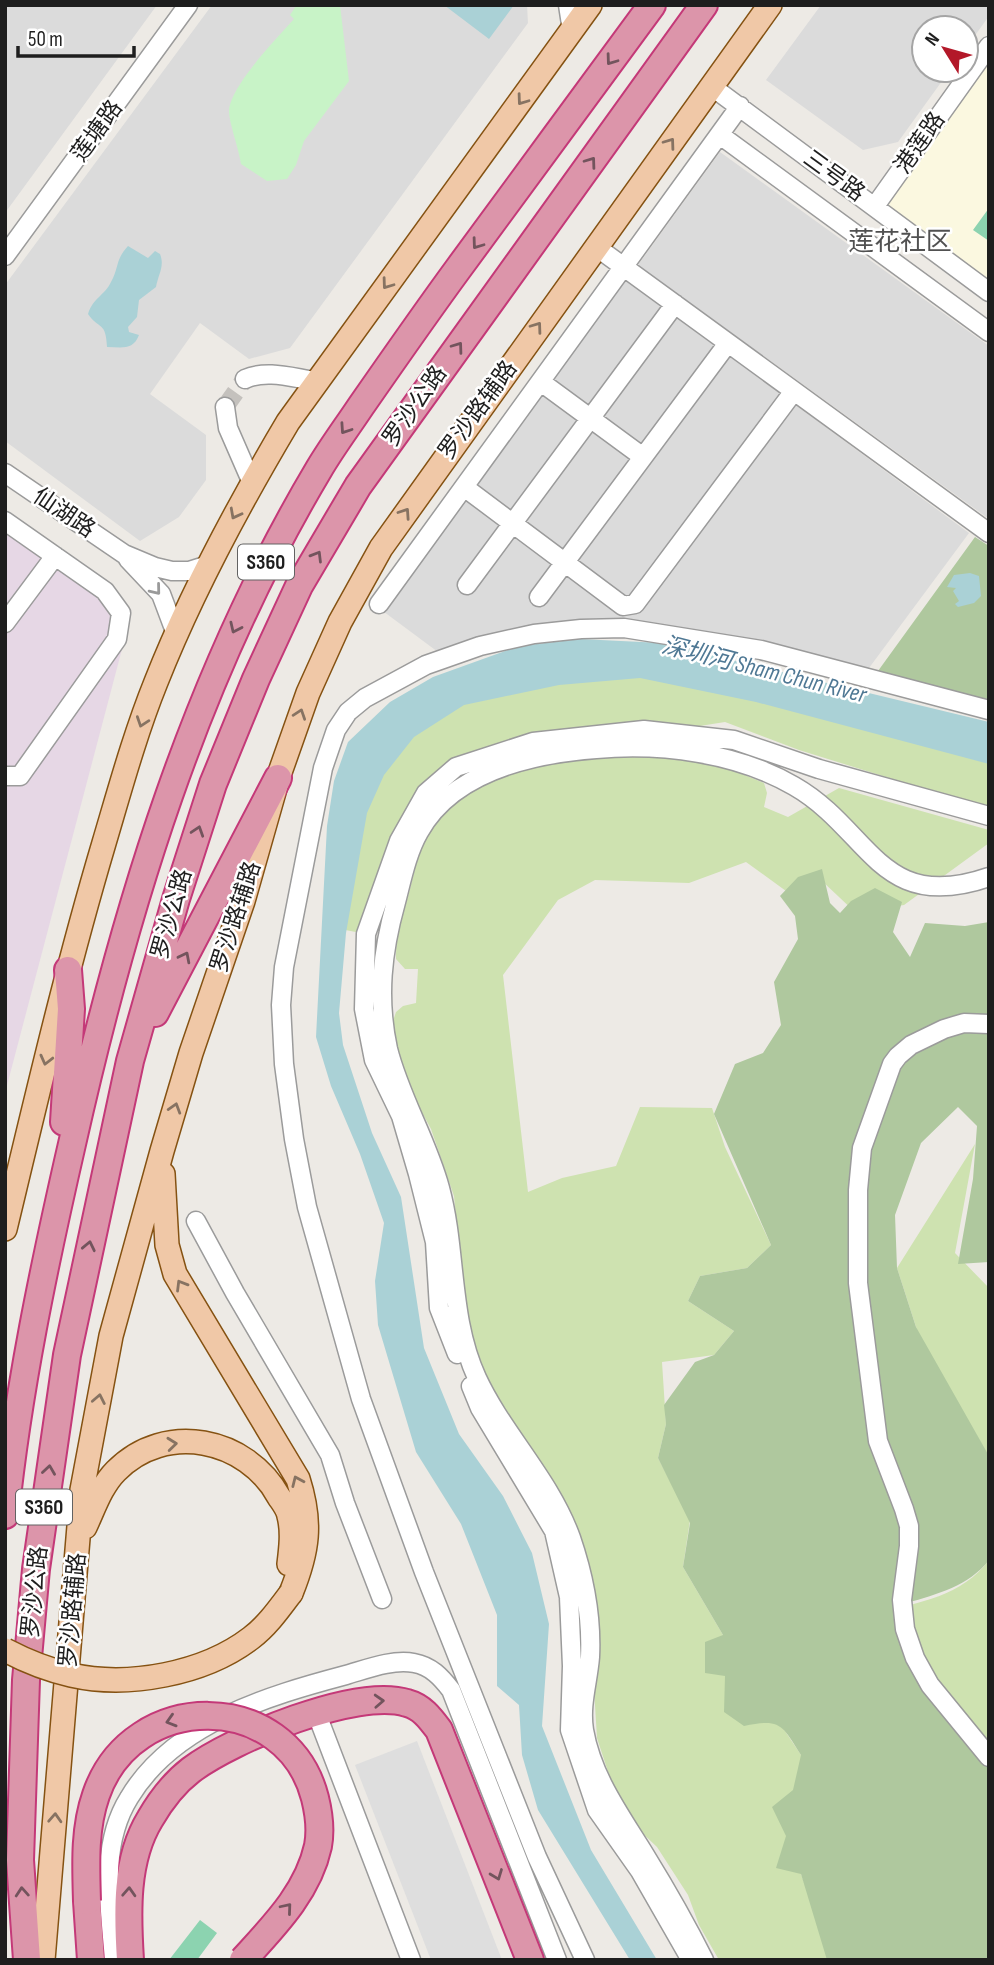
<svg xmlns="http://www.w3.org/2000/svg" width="994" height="1965" viewBox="0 0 994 1965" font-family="'Sofia Sans Condensed','Noto Sans SC',sans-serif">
  <rect width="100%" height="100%" fill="#edeae5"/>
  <path fill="#dbdbdb" d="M5,5H157L5,213Z
    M212,5H527L528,23L290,348L249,359L200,323L150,394L206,435V480L179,517L140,541L5,441V285Z
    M821,5H989V16L966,48V28H924V70H950L898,142L863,150L766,80Z
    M720,152L989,346V519L638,265Z
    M613,270L969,533L869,668L628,622L438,652L372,603Z"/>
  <path fill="#e6d7e5" d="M5,511L113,587L131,615L5,1093Z"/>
  <path fill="#fbf8e0" d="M989,61V279L885,205Z"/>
  <path fill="#cee2b0" d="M639,658L989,744V809L799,750L725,722L662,732L450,773L419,805L366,934L335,928L376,735L459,685Z
    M662,755L723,766L764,783L767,793L764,807L788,817L839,788L989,830V843L904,905L856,913L822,881L786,891L746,862L689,883L595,880L558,900L503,975L528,1192L562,1178L616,1166L640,1107L712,1108L725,1147L771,1245L747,1268L700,1276L688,1301L734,1331L714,1355L662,1362L666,1424L658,1458L690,1520L683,1567L723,1635L725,1676L749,1723L784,1719L783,1728L801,1755V1874L833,1960H719L699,1925L688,1895L657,1847L636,1827L613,1787L597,1738L594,1689L598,1644L474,1352L463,1290L454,1196L431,1129L406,1083L395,1046L392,1024L396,1012L403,1006L416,1003L418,969H405L396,959C395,932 406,907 412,881C416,868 416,852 421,839C424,831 432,824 437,817C484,755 591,757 662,755Z
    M975,1144L955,1253L989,1288V1457L918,1333L897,1268Z
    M989,1560V1791L878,1612C919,1603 962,1596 989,1560Z"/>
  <path fill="#afc89e" d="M975,537L989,546V700L878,671Z
    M822,869L830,903L840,913L851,901L875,888L902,902L893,932L910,957L925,923L965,926L989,922V1262L958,1264L973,1179L977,1126L958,1107L921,1143L895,1215L897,1268L916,1327L989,1456V1560C969,1586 937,1594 907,1603L912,1652L989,1745V1960H827L801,1874L776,1868L786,1836L772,1807L793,1790L801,1755C782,1725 781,1718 744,1726L724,1712L725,1676L705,1673V1642L723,1635L683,1567L690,1523L658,1458L666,1424L664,1405L695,1362L714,1355L734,1331L688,1301L700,1276L747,1268L771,1245L714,1114L735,1064L763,1053L781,1025L774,982L798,939L795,916L780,896L798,877Z"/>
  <path fill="#c8f3c7" d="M302,5H340L349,81L304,141L296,165L287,179L267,181L241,164C239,149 229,123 229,111C230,86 277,38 294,19L290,15L296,6Z"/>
  <path fill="#8cd3b0" d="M989,208V241L973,230Z
    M200,1920L217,1933L197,1960H169Z"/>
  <path fill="#dedede" d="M417,1741L502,1960H431L355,1765Z"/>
  <path fill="#aad1d6" d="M444,5H514L489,39Z
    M128,246L148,258L155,251L160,254C165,266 158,275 156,287L139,300L137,317L128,327L129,332L139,335C133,351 121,347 107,347C106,321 99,330 88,314C93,298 105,295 111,282C119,268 115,260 128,246Z
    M970,573L979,576L981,596L974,603L958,607L955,604L959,601L953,591L956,588L947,587L954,575Z
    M580,639L662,643L989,722V764L756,702L640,678L559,685L464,705L414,737L384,775L367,813L346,933L339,1013L343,1045L372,1133L401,1197L424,1348L459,1434L503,1496L532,1553L549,1624L542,1726L591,1850L657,1960H630L538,1810L522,1755L519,1705L497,1686V1615L461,1524L416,1452L378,1325L375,1281L384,1223L360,1154L331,1086L316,1037L327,826L334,781L348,742L390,702L433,677L519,646Z"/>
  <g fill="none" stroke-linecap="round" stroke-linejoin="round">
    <path stroke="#c4c1bd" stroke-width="18" stroke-dasharray="18 9" stroke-linecap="butt" d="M225,407L245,379"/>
    <defs>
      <path id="minor" d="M568,5L572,31
        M711,86L989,292
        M720,135L989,332
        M875,206L989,46
        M595,246L989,533
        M5,256L188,5
        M245,379C267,369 293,378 316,381
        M541,382L643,457
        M225,407L228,428L252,483
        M5,473L124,554L155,567L172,571H189L208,565
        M464,487L623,606L635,604L794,391
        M5,521L105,591L121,613L117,639L20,776H5
        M128,559L161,594L176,634
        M467,585L675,304
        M539,597L728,343
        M379,604L740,106
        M5,623L55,556
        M989,1024L964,1023L944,1029L911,1045L898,1056L892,1064L862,1148L858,1190V1283L878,1441L904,1509L909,1526V1546L902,1600L905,1629L915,1658L930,1685L989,1757
        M196,1221L235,1293L330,1455L345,1503L382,1599
        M457,1354L439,1308L435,1242L418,1174L401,1116L374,1060L364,1009L366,934L399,841L426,793L456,767L533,742L644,730L734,740L819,769L989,816
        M471,1386L480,1408L554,1531L569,1597L572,1666L570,1730L597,1810L640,1871L691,1960
        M316,1712L411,1960
        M114,1960C110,1907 99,1846 129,1798C173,1724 267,1696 346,1675C367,1669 392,1659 414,1663C431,1666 441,1677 451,1690L557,1960
        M585,1960L537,1857L424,1572L361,1399L307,1207L294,1139L284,1064L281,1005L284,967L323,768L336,730L348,712L365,698L426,665L480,646L534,634L581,629L624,628L761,650L989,710
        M704,1960C686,1924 666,1889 645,1855C621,1816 592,1777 584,1730C580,1705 588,1682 590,1657C592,1617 584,1576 571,1538C550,1479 503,1434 477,1378C449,1317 457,1251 440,1188C427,1140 400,1097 388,1049C377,998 382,952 396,902C402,879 407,853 419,832C453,771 531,754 596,749C662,743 737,753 794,786C871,830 879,915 989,877"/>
      <path id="major" d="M163,1174L167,1245L175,1274L298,1479C312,1523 308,1551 291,1593
        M5,1229C36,1100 66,971 104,843C120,789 135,734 156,682C192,591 238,506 288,422L590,5
        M85,1527C94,1508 101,1486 116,1471C165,1421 247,1438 279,1497C283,1503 288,1509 289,1516C293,1531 291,1548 289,1564
        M43,1960L82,1490L111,1336L162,1151L191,1053L243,901L278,778L308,693L340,622L381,548L770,5"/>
      <path id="highway" d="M155,1013L278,778
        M64,1122L71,1009L68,970
        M5,1515C18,1390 44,1266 72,1144C125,908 195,677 319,469C332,447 347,427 361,406C393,360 425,314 458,269C523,181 587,93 652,5
        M87,1901L91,1960
        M27,1960L20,1860L26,1680L36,1569L67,1355L130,1061L176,899L213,784L256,679L299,586L358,486L704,5
        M130,1960C127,1913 125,1860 150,1819C161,1800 174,1783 191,1770C232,1739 357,1687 407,1703C422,1707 430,1718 439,1730L530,1960"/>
    </defs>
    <use href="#minor" stroke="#9b9b9b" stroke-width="21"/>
    <use href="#major" stroke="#855212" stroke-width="26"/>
    <use href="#highway" stroke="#c43978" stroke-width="30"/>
    <use href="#minor" stroke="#fff" stroke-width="18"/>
    <use href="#major" stroke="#f0c8a7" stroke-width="23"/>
    <use href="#highway" stroke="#dc95aa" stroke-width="26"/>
    <defs>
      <path id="major-bridge" d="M5,1650C26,1661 48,1670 71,1675C128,1688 204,1674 251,1638C267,1626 279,1609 291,1593"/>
      <path id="highway-bridge" d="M87,1901C86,1866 84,1829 96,1795C132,1689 287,1689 315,1798C319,1814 321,1830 318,1846C308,1892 274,1926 243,1960"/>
    </defs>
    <use href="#major-bridge" stroke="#855212" stroke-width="26" stroke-linecap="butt"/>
    <use href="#highway-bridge" stroke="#c43978" stroke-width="30" stroke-linecap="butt"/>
    <use href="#major-bridge" stroke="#f0c8a7" stroke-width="23"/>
    <use href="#highway-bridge" stroke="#dc95aa" stroke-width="26"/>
  </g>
  <defs><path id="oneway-chevron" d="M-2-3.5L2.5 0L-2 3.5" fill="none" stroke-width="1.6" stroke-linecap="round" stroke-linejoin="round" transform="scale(1.75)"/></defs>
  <g stroke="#73545d">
    <use href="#oneway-chevron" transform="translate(611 60) rotate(126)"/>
    <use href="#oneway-chevron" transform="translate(591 162) rotate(-54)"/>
    <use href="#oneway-chevron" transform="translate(477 244) rotate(126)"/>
    <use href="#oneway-chevron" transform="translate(458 347) rotate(-54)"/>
    <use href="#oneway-chevron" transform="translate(345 429) rotate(124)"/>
    <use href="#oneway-chevron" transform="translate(317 556) rotate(-59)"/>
    <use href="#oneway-chevron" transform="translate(235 628) rotate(115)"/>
    <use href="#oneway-chevron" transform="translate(198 831) rotate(-72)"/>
    <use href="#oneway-chevron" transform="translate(185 957) rotate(-63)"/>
    <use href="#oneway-chevron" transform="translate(89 1246) rotate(-78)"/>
    <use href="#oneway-chevron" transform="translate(49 1470) rotate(-82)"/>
    <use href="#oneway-chevron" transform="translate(379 1701) rotate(-3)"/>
    <use href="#oneway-chevron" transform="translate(171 1721) rotate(163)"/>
    <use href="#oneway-chevron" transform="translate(497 1875) rotate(69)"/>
    <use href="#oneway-chevron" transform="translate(22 1892) rotate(-94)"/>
    <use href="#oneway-chevron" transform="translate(129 1892) rotate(-87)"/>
    <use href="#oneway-chevron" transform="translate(287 1908) rotate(-50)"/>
  </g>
  <g stroke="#877362">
    <use href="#oneway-chevron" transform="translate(522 100) rotate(126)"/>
    <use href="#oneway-chevron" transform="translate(670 143) rotate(-54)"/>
    <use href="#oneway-chevron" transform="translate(387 284) rotate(126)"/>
    <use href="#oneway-chevron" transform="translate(537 327) rotate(-54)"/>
    <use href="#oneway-chevron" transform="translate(405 513) rotate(-56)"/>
    <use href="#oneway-chevron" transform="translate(235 514) rotate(118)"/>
    <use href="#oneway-chevron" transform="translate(300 714) rotate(-71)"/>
    <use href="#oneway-chevron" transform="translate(142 722) rotate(109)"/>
    <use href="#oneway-chevron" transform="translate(46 1060) rotate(104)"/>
    <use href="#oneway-chevron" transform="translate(175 1108) rotate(-73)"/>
    <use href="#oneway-chevron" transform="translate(181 1285) rotate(-121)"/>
    <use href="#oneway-chevron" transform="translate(99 1399) rotate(-79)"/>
    <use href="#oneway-chevron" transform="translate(172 1444) rotate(-6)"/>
    <use href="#oneway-chevron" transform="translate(297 1481) rotate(-114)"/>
    <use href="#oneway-chevron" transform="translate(55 1818) rotate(-87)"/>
  </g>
  <use stroke="#9a9a9a" href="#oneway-chevron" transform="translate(156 590) rotate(51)"/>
  <g text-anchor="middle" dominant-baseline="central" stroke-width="5" stroke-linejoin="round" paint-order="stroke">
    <g fill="#fff" stroke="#626262" stroke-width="2">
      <rect x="238" y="544.5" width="56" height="35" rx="5"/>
      <rect x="16" y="1489.5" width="56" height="35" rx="5"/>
    </g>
    <g font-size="21" font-weight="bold" fill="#1e1e1e">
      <text x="266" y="562">S360</text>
      <text x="44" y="1507">S360</text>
    </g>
    <g font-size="23" fill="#1e1e1e" stroke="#fff">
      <text transform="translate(97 131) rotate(-54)">莲塘路</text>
      <text transform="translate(920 143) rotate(-55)">港莲路</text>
      <text transform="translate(834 176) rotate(36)">三号路</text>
      <text transform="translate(415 406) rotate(-55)">罗沙公路</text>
      <text transform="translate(478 410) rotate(-54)">罗沙路辅路</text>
      <text transform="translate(64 513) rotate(34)">仙湖路</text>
      <text transform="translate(172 914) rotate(-74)">罗沙公路</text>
      <text transform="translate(236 917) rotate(-72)">罗沙路辅路</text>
      <text transform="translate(35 1592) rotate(-84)">罗沙公路</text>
      <text transform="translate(73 1610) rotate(-85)">罗沙路辅路</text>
    </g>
    <g font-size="24" font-style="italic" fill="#4f7894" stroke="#fff">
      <text transform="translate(764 670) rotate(14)">深圳河 Sham Chun River</text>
    </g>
    <g font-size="26" fill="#515151" stroke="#fff">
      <text x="900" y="242">莲花社区</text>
    </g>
  </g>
  <rect width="994" height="1965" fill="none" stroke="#1e1e1e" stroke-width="14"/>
  <g transform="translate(945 49) rotate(307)"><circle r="33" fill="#ffffff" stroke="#a5a5a5" stroke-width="2"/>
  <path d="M0-5L12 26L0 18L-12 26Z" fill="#b31829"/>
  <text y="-10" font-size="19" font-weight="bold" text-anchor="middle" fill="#1e1e1e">N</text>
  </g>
  <path d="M18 46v10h116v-10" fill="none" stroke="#1e1e1e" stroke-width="3.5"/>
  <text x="28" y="46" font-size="21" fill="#1e1e1e" stroke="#ffffff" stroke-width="5" paint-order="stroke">50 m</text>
</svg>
